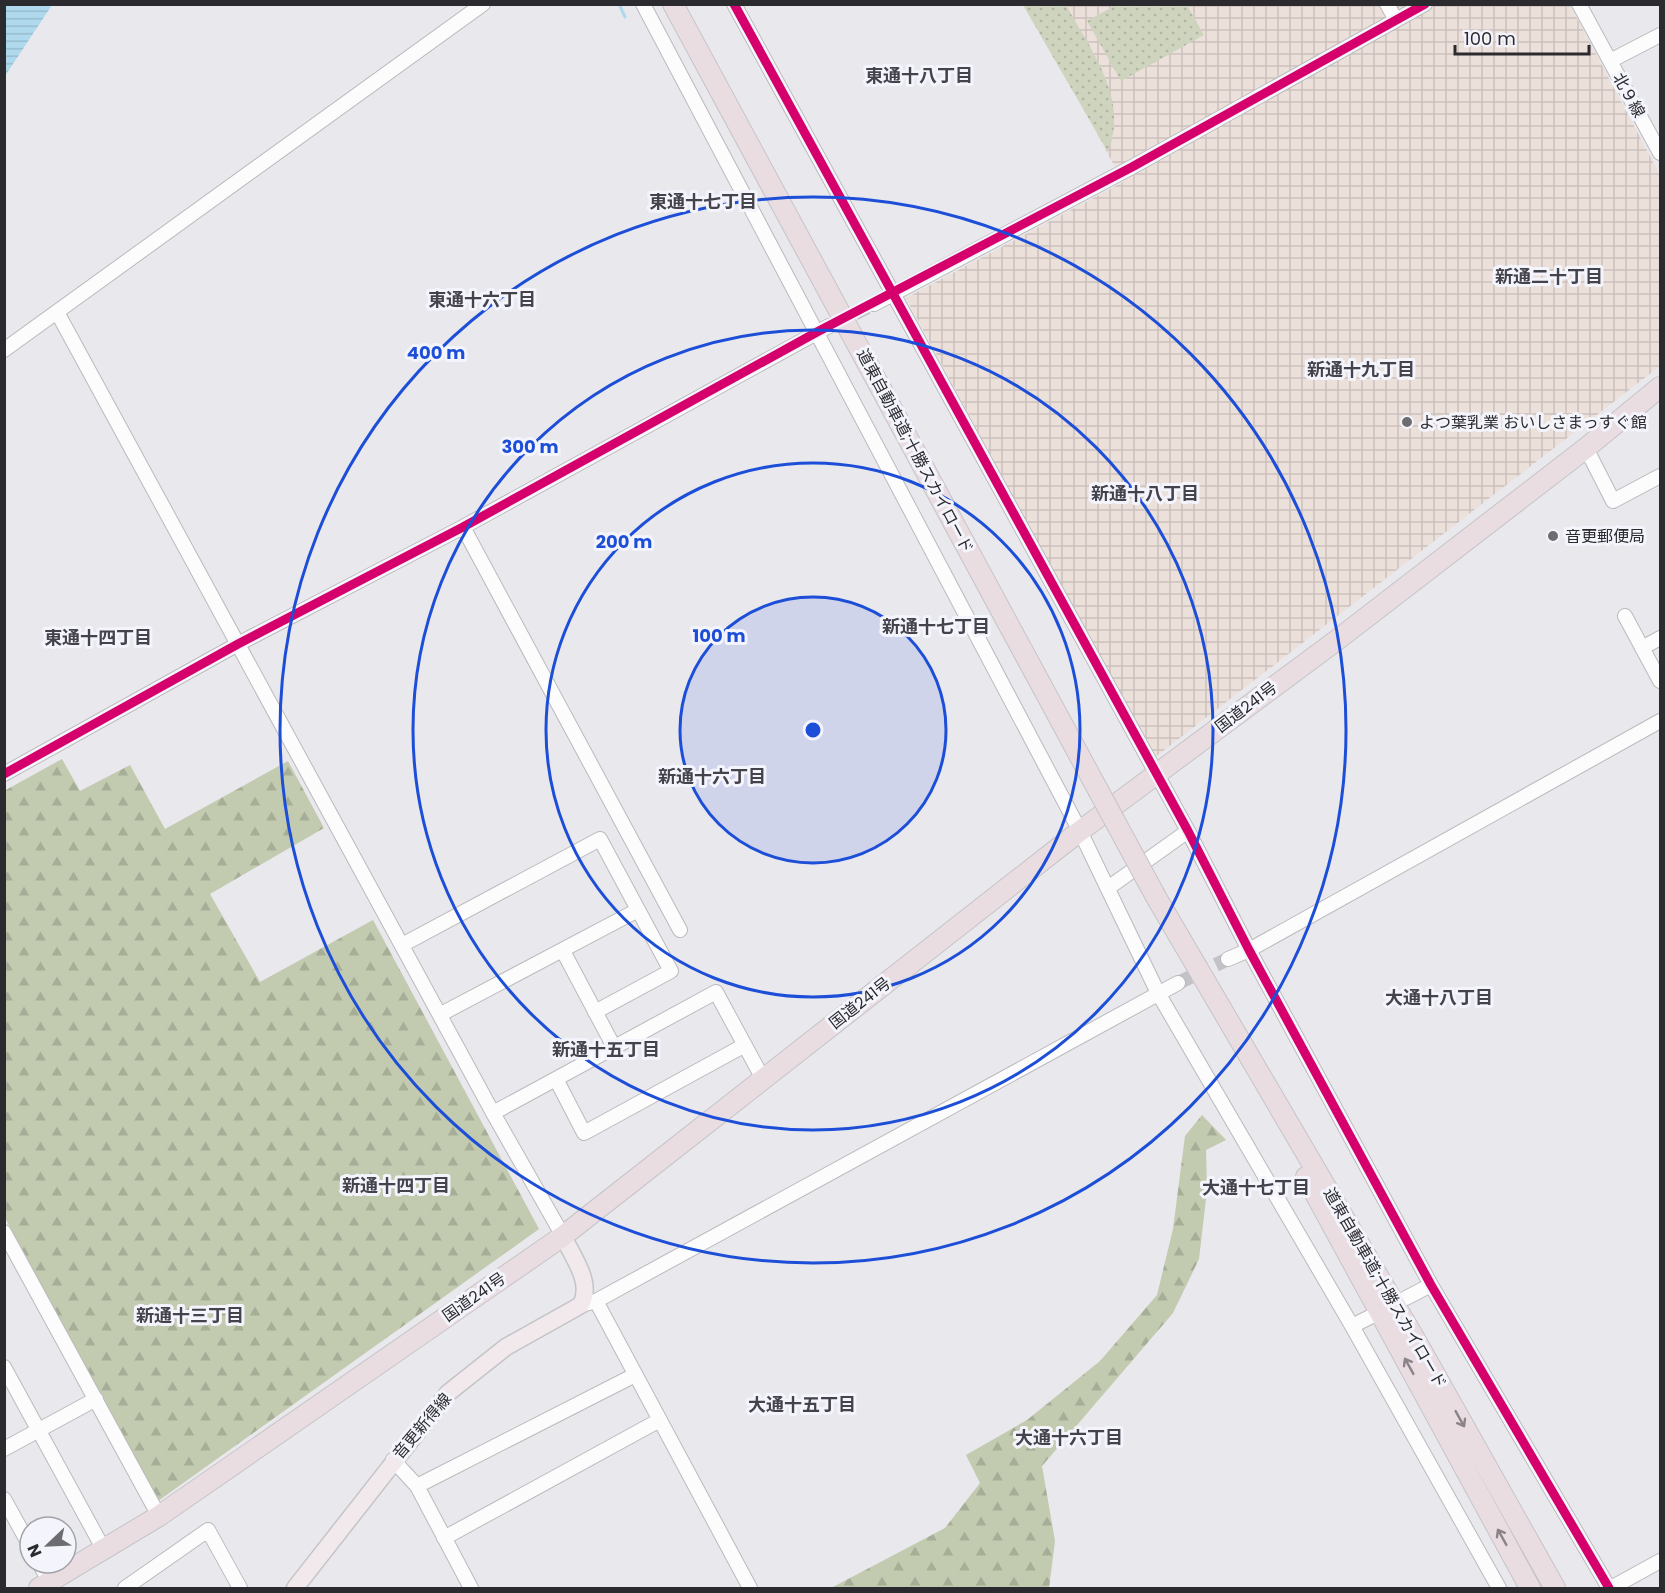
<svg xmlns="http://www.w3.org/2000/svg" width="1665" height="1593" viewBox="0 0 1665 1593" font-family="Poppins,'Noto Sans JP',sans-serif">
  <defs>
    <pattern id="industrial-grid" width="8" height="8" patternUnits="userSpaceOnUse" patternTransform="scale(1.5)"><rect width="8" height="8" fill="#ece0db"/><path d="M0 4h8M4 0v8" fill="none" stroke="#cbc0bc"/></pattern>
    <pattern id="grass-dots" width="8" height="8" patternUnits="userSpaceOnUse" patternTransform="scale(1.5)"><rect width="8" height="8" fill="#ced4be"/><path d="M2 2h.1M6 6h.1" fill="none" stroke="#b1b6a4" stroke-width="1.8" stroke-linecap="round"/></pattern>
    <pattern id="forest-firs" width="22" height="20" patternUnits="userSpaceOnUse" patternTransform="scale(1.5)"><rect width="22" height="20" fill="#c2caaf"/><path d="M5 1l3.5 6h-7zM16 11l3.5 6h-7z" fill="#a7ae97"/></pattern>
    <pattern id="water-rules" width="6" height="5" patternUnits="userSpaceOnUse" patternTransform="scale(1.5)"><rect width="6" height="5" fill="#afdaee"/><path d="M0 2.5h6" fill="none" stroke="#97bbcc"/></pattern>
  </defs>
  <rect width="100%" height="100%" fill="#e8e8ed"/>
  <path fill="url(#industrial-grid)" d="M1028,5H1570L1660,175V366L1154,758L906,298L1123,182Z"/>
  <path fill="url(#grass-dots)" d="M1023,5H1066C1090,49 1130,99 1108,152Z
    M1116,5H1187L1204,35L1121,81L1087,21Z"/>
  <path fill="url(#forest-firs)" d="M62,759L80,791L130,765L165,829L288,761L324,828L210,894L260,982L373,920L539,1229L158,1501L5,1218L4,791Z
    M1202,1115L1226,1140L1206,1150L1207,1190L1199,1259L1173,1313L1042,1466L1055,1541L1049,1588H831L945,1528L980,1483L966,1455L1027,1420L1100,1361L1157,1295L1173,1229L1185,1136Z"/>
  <path fill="url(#water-rules)" d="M5,4L52,5L5,76L4,5Z"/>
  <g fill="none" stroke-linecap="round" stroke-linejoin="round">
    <path stroke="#afdaee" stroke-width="3" d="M619,4L625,17"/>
    <path stroke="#c2c2c7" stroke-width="14" stroke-dasharray="14 7" stroke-linecap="butt" d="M836,323L874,304
      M1178,983L1228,959"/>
    <defs>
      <path id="minor" d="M643,4L1080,831L1158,993L1352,1326L1499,1588
        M734,4L1188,831L1249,950L1431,1285L1609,1588
        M1387,4L1396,20
        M1579,4L1660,153
        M1610,61L1660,35
        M874,304L1132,167L1425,4
        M57,312L493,1113L563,1236
        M4,350L483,4
        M1586,448L1613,501L1660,476
        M463,527L680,930
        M1625,616L1660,681
        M1642,648L1660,638
        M4,774L238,644L463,527L829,326
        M1108,888L1188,831
        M402,945L600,839L671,971L595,1012
        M563,951L615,1049
        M1228,959L1249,950L1660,721
        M441,1014L638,910
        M556,1079L584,1133L745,1045
        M493,1113L716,992L763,1079
        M4,1232L159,1516
        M1406,1298L1431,1285
        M596,1301L750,1588
        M581,1305L596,1301L1178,983
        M1352,1326L1372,1316
        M4,1367L104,1550
        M4,1449L96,1399
        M393,1460L417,1486L471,1588
        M417,1486L635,1375
        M4,1499L30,1546
        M444,1538L658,1421
        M39,1563L50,1582
        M125,1588L208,1530L240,1588
        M1611,1588L1660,1561"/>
      <path id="major" d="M295,1588L448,1393L506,1347L581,1305C593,1282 573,1258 563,1236"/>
      <path id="highway" d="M673,4L1098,790
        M1156,897L1419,1346L1555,1588
        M1306,1177L1530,1588
        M39,1588L159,1516L563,1236L1080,831L1337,640L1586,448L1660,387"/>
    </defs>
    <use href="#minor" stroke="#bababd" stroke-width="16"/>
    <use href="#major" stroke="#c5c4c7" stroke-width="19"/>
    <use href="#highway" stroke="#c5c4c7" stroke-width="22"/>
    <use href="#minor" stroke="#fcfcfc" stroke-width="14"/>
    <use href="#major" stroke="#f1e9ec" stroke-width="16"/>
    <use href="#highway" stroke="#eadde1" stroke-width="20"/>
    <defs>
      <path id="highway-bridge" d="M1098,790L1156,897"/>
    </defs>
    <use href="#highway-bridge" stroke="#c5c4c7" stroke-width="22" stroke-linecap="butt"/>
    <use href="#highway-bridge" stroke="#eadde1" stroke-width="20"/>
    <defs>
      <path id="cycleway" d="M734,4L1188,831L1249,950L1431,1285L1609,1588
        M4,774L238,644L463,527L817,332L1132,167L1425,4"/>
    </defs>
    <use href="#cycleway" stroke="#f4f4fd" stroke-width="13"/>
    <use href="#cycleway" stroke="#d6006c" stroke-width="9"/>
  </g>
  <defs><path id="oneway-shaft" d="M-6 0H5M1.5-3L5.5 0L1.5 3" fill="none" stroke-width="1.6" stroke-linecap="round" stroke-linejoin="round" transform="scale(1.5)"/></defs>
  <g stroke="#8a8488">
    <use href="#oneway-shaft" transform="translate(1409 1366) rotate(-119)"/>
    <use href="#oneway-shaft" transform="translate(1460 1419) rotate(61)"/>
    <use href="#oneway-shaft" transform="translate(1502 1537) rotate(-119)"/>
  </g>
  <circle cx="813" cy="730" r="133" fill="#1d4ed8" fill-opacity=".12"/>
  <g fill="none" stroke="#1d4ed8" stroke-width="3">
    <circle cx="813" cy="730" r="133"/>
    <circle cx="813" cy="730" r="267"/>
    <circle cx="813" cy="730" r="400"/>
    <circle cx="813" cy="730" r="533"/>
  </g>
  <g fill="#6d6c71" stroke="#f4f4fd" stroke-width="2">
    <circle cx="1407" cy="422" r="6"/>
    <circle cx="1553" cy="536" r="6"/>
  </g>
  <g text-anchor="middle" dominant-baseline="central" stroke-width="6" stroke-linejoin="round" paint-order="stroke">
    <g font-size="16" fill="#2b2a2e" stroke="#f4f4fd">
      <text transform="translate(1629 95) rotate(61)">北９線</text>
      <text transform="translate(915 451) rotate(62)">道東自動車道;十勝スカイロード</text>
      <text transform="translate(1246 707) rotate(-37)">国道241号</text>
      <text transform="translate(860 1003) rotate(-38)">国道241号</text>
      <text transform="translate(1385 1288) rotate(60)">道東自動車道;十勝スカイロード</text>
      <text transform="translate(474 1297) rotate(-35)">国道241号</text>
      <text transform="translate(422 1426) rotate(-50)">音更新得線</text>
    </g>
    <g font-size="16" fill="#2b2a2e" stroke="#f4f4fd" text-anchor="start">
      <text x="1419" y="422">よつ葉乳業 おいしさまっすぐ館</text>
      <text x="1565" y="536">音更郵便局</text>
    </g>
    <g font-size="18" font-weight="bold" fill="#44434b" stroke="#f4f4fd">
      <text x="919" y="75">東通十八丁目</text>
      <text x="703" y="201">東通十七丁目</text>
      <text x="1549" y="276">新通二十丁目</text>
      <text x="482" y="299">東通十六丁目</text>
      <text x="1361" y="369">新通十九丁目</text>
      <text x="1145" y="493">新通十八丁目</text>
      <text x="936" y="626">新通十七丁目</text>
      <text x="98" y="637">東通十四丁目</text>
      <text x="712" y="776">新通十六丁目</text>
      <text x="1439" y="997">大通十八丁目</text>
      <text x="606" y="1049">新通十五丁目</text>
      <text x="396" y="1185">新通十四丁目</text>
      <text x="1256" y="1187">大通十七丁目</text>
      <text x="190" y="1315">新通十三丁目</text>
      <text x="802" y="1404">大通十五丁目</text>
      <text x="1069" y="1437">大通十六丁目</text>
    </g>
  </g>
  <circle cx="813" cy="730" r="9" fill="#1d4ed8" stroke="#f4f4fd" stroke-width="3"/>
  <g font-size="18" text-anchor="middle" font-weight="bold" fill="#1d4ed8" stroke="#f4f4fd" stroke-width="6" stroke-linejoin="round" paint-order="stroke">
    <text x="436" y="359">400 m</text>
    <text x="530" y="453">300 m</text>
    <text x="624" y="548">200 m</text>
    <text x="719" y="642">100 m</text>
  </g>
  <rect width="1665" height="1593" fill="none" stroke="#2b2a2e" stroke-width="12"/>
  <g transform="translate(48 1545) rotate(247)"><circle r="28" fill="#f4f4fd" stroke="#a4a3aa" stroke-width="1.5"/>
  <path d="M0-4.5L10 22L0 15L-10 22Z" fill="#6d6c71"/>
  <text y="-9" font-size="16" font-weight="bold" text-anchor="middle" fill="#2b2a2e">N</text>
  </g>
  <path d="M1455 45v9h134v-9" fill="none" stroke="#2b2a2e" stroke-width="3"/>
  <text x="1464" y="45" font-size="18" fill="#2b2a2e" stroke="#f4f4fd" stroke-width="4.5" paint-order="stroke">100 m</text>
</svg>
